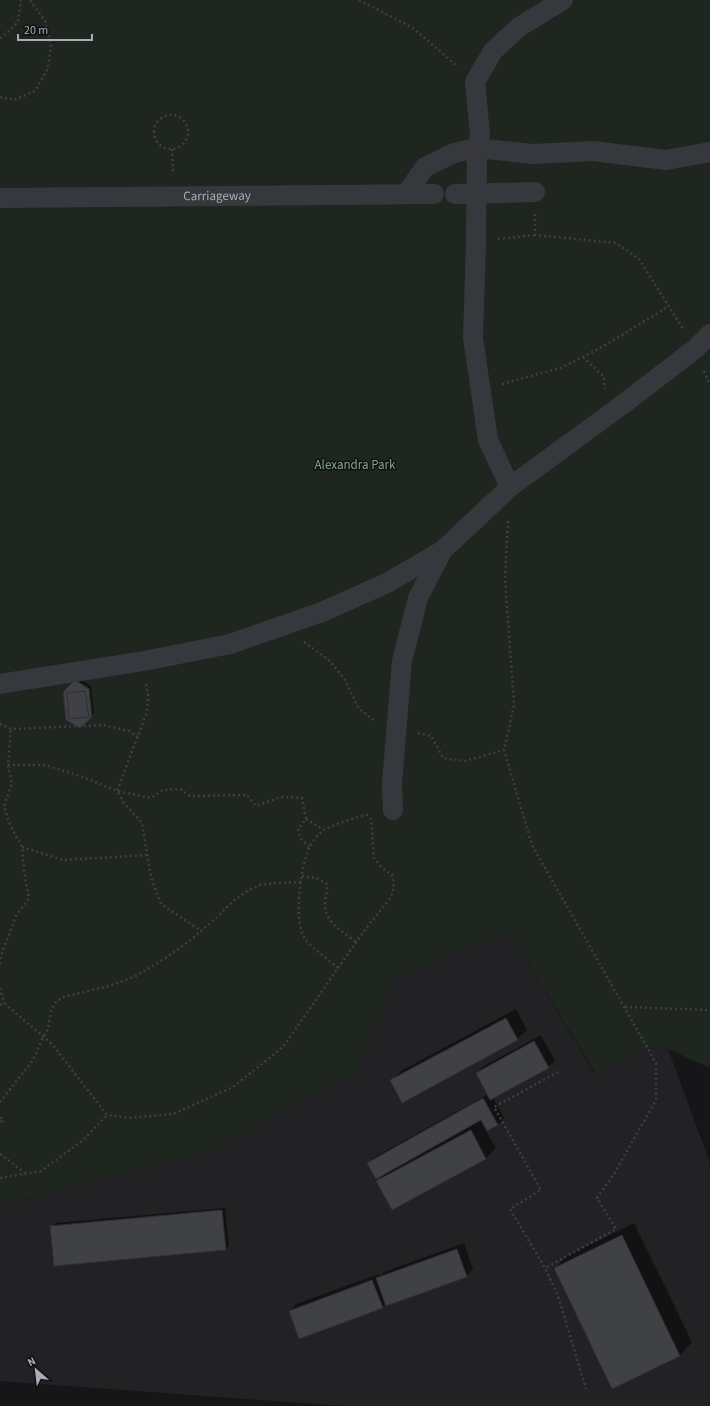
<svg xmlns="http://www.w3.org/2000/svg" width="710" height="1406" viewBox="0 0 710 1406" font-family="'Source Sans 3',sans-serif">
  <rect width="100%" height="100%" fill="#161618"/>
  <path fill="#222225" d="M509,930L595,1074L657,1044L668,1049L710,1163V1406H342L0,1381V1205L212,1151L354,1073L395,978Z"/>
  <path fill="#1e261f" d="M0,0H710V1068L657,1044L596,1074L509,930L396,978L354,1073L212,1151L0,1205Z"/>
  <path fill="#0007" d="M79,678L91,686L94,713L79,727L64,693Z
    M516,1009L527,1030L517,1039L391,1081L401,1071Z
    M541,1035L555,1061L548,1067L493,1097L504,1118L498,1125L486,1131L496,1148L486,1158L392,1208L378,1182L387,1172L368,1164L375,1157L488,1094L477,1073L484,1066Z
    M225,1208L229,1246L226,1249L51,1227L55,1223Z
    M634,1223L692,1342L680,1355L612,1387L555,1268L567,1256Z
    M464,1243L473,1269L467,1276L387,1305L386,1303L382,1307L290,1311L296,1304L379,1274L380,1276L384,1272Z"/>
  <path fill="#404145" stroke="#303034" d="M75,680L89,689L92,717L80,728L66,720L63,692Z
    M85,691L89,717L69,719L67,693Z
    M506,1018L518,1040L402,1103L390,1080Z
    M534,1041L549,1068L490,1100L476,1073Z
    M483,1098L498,1125L487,1131L481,1120L376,1179L367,1163Z
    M471,1130L486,1159L392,1210L376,1181Z
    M222,1210L226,1250L54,1266L50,1226Z
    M622,1235L680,1356L612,1389L554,1268Z
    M457,1249L467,1277L386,1306L376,1278Z
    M372,1280L383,1308L299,1339L289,1311Z"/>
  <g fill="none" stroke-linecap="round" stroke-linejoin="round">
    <path stroke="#3d3f44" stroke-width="2.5" stroke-dasharray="2 3" stroke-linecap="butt" d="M359,0L413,28L458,67
      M0,38L3,37L18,22L21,0
      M0,97L14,100L35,91L48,68L51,45L45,21L30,0
      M154 132a17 17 0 1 1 34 0a17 17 0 1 1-34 0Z
      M172,149L173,174
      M535,214V235L616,243L639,259L683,329
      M498,239L535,235
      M583,357L604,377L605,389
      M704,371L710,385
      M502,384L563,367L604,346L669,306
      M508,521L505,578L514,705L504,750L532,845L656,1063V1100L614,1174L597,1198L616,1229L545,1268
      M304,642L330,661L345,680L359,709L374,720
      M146,684L148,695L147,712L117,791L124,803L142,823L151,877L161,904L201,931
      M0,724L11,729L104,725L129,731L138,737
      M418,733L431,736L443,758L465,761L504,750
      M8,765H45L83,777L117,791L151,798L163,790L180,789L190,796L247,795L256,806L281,797L302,798L306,819L298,829L301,839L309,847
      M306,819L324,830
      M22,847L63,860L147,855
      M302,876L316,878L327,884C328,891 325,896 325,903C324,922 343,932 356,942
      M0,964L1,956L16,916L29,898L25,879L22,847L10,825L4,806L12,783L8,765L11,729
      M338,968L367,927L389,900L393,892L394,882L392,875L381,867L374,858L371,818
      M0,988L4,1003
      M0,1005L4,1003L52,1044L107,1115L129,1118L173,1114L233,1087L283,1047L338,968C328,959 315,951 306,940C292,923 301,867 309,848C311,843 319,833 324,830C336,823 357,817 370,814
      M625,1007L710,1010
      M558,1072L494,1107L541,1190L510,1209L545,1268L558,1296L586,1389
      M0,1102L33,1060L43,1037L48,1029L51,1011L55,1003L63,997L109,986L136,976L164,959L188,942L212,922L233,901L245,892L260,885L277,883L301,882
      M0,1118L3,1119L0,1125
      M0,1154L25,1173
      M0,1178L41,1171L82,1141L107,1115"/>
    <g stroke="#37383d" stroke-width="20">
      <path d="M406,194L425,167L454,153L477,148L533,154L593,151L666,160L710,152"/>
      <path d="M455,194L535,192"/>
      <path id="s1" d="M0,198L434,194"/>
      <path d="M510,487L488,440L473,338L476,241L477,148L480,135L475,82L493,51L519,27L563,0"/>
      <path d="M0,684L144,661L230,644L322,612L387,583L442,551L510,487L622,405L695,349L710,334"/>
      <path d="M393,810L392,784L402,661L418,598L442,551"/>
    </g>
  </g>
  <g text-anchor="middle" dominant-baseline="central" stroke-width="3" stroke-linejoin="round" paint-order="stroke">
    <g font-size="13" fill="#a8adb8" stroke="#111113">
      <text stroke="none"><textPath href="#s1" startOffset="217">Carriageway</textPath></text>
    </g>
    <g font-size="13" fill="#7fa381" stroke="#111113">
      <text x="355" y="465">Alexandra Park</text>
    </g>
  </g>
  <g transform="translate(36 1370) rotate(332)" stroke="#111113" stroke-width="3" paint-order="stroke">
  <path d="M0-3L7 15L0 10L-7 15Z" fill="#a8adb8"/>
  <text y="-6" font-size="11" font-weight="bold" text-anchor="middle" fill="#a8adb8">N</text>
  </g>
  <path d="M18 34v6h74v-6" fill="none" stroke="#a8adb8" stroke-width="2"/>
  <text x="24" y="34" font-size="12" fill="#a8adb8" stroke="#111113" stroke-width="3" paint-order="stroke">20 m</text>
</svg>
